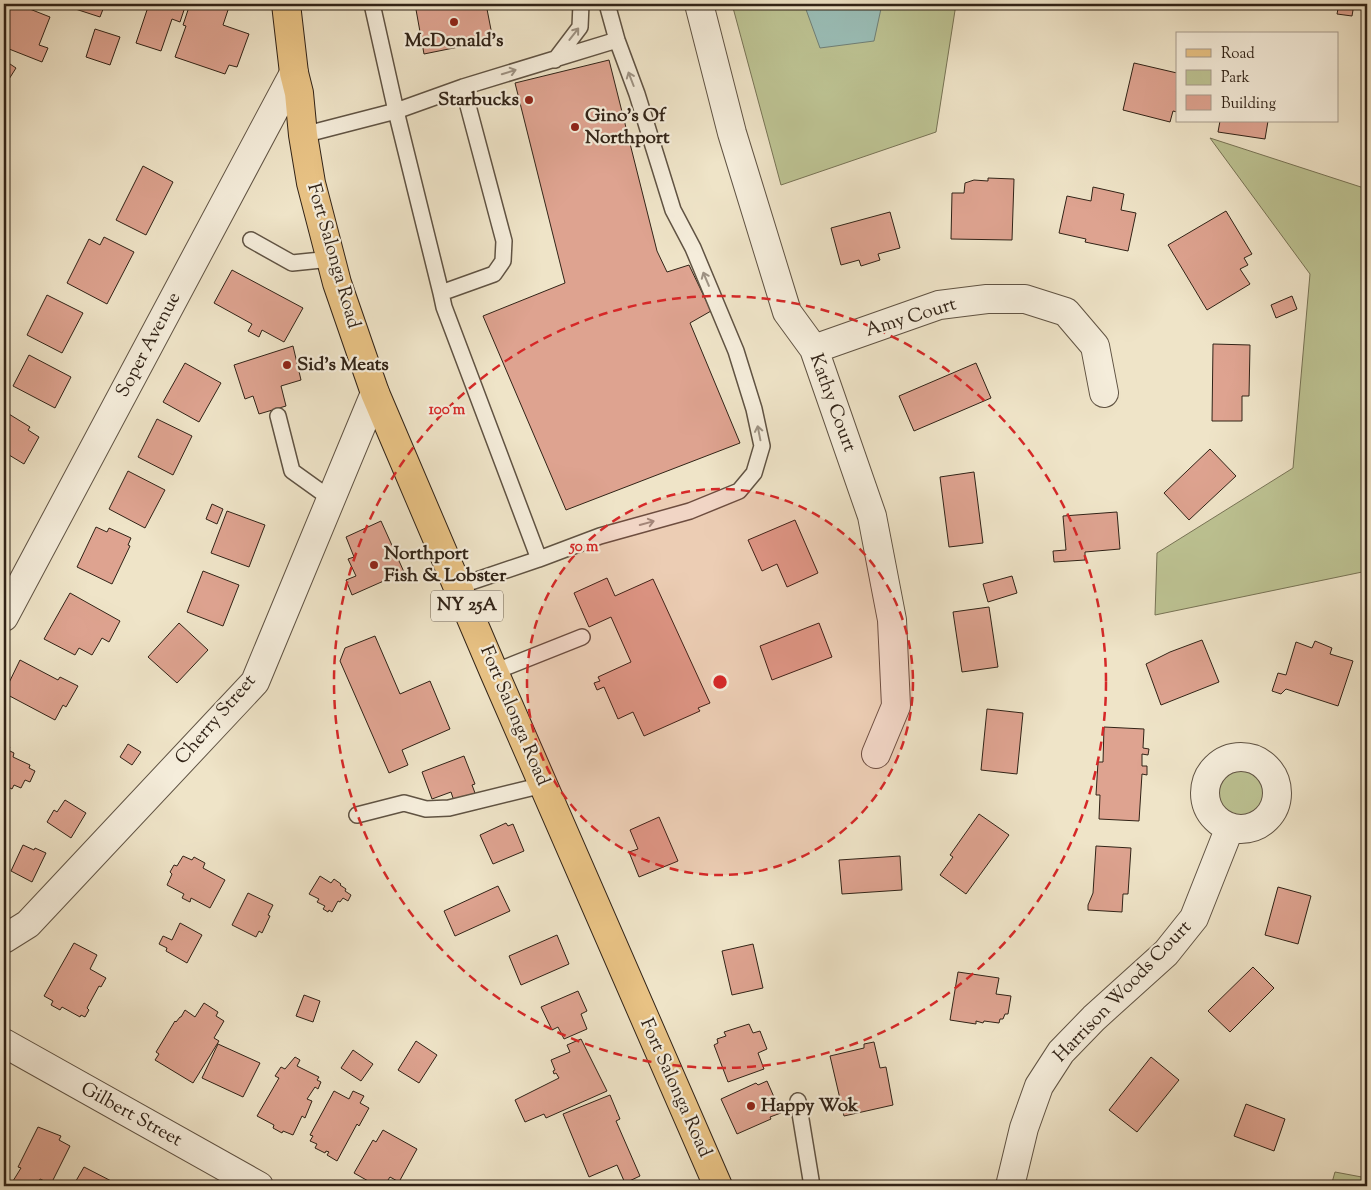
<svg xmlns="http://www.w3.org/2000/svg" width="1371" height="1190" viewBox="0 0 1371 1190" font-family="'Sorts Mill Goudy',serif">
  <rect width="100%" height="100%" fill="#efe4c8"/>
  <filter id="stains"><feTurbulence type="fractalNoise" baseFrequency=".004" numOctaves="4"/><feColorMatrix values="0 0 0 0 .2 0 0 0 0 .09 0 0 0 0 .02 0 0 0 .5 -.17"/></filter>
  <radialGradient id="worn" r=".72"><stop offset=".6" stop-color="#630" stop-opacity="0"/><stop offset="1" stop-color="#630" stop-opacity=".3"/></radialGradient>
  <path fill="#bdc393" stroke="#777355" d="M732,4H956L936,132L781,185Z
    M1210,138L1367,189V571L1155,615L1157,553L1293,468L1310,274Z
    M1212 792a29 29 0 1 1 58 0a29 29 0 1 1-58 0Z
    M1335,1172L1367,1178V1186H1331Z"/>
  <path fill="#9abeb7" stroke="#708077" d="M804,4H882L874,41L820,48Z"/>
  <path fill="#dea390" stroke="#312317" d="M9,4H17L50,17L39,45L48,48L42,62L4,47V17Z
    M60,4H105L100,17Z
    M149,4H186L180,22L172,19L161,51L136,43Z
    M190,4H230L223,25L249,34L237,67L229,65L225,74L175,57L186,26L183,25Z
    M415,4H486L493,40L424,54Z
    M1339,4H1354L1352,16L1337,14Z
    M95,29L120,37L110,65L86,57Z
    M4,60L16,68L4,87Z
    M609,60L657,251L667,272L689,265L711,311L690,323L740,443L566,510L483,316L565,283L515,83Z
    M1134,63L1177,73V112L1173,111L1170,122L1123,110Z
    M4,90L9,93L4,99Z
    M1220,121H1268L1265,139L1218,132Z
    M143,166L173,182L146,235L116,220Z
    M988,178L1014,179L1012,240L951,239L952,193H964L965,183L974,180L988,181Z
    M1093,187L1124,194L1121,210L1136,213L1128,251L1085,242L1086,239L1059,233L1067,196L1091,201Z
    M1226,211L1252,254L1244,258L1248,265L1240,269L1250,284L1207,310L1168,245Z
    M890,212L900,248L878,254L880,260L861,266L859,260L841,265L831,228Z
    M104,237L134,252L107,304L67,283L89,239L100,245Z
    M232,270L303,308L284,342L262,330L259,337L248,331L252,324L214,303Z
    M47,295L83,313L62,353L27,335Z
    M1292,296L1297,309L1276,318L1271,305Z
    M1213,344L1250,345L1249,396H1242V421H1212Z
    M293,346L301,380L281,386L286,406L259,414L253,396L245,399L234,365Z
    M29,355L71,377L55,408L13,386Z
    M185,363L221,383L199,422L163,402Z
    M976,363L991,398L914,431L899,396Z
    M4,411L30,427L28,430L39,437L24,464L4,452Z
    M157,419L192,436L173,475L138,457Z
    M1210,449L1236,476L1189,520L1164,493Z
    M128,471L165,490L145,528L109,509Z
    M974,472L983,543L949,547L940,477Z
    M212,504L223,509L217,524L206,519Z
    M227,511L265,525L249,567L211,553Z
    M1117,512L1120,549L1085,552V560L1054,562L1053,551L1066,550L1063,516Z
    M795,520L818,573L787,587L777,564L762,571L748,540Z
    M381,521L404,572L352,595L346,580L356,576L348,559L354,557L346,537Z
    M96,527L107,532L109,528L131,538L128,545L130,546L112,584L77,567Z
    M203,571L239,585L223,626L187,612Z
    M1012,576L1017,593L988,602L983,584Z
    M607,578L615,596L653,579L710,703L698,708L700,711L644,736L633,712L618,719L604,687L597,690L594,683L600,681L598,677L631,662L611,617L589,627L574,593Z
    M70,593L120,621L109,642L102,638L92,655L79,648L75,655L44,639Z
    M989,607L998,667L962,672L953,612Z
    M179,623L208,650L177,683L148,657Z
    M819,623L832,657L772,680L760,646Z
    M375,636L400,694L430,681L450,729L402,750L408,765L389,773L340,661L345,648Z
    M1202,640L1219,682L1161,705L1146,664L1170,652Z
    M1315,641L1332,648L1330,654L1353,661L1338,706L1286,689L1281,694L1272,691L1278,673L1286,675L1296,642L1312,648Z
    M20,660L58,680L60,677L78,686L66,707L63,705L55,720L4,693Z
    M987,709L1023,713L1017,774L981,770Z
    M1104,727L1144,729L1143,748L1149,749L1148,755L1142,754V766H1147V775L1142,774L1139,821L1099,819L1100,795H1096L1098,762H1103Z
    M4,744L10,747L8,750L14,753L13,757L30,765L29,768L35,771L30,782L25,780L21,788L14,785L12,789L4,785Z
    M128,744L141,752L132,765L120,757Z
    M464,756L475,784L472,785L475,793L454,801L451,792L432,799L422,772Z
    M65,800L86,813L71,838L47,822L54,810L57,812Z
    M979,814L1009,835L966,894L940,875L953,857L950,855Z
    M659,817L678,861L639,877L629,852L638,849L630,830Z
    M506,823L508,826L513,824L524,851L493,864L480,835Z
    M23,845L34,850L35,848L46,853L32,882L11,871Z
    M1096,846L1131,848L1128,894H1123L1122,912L1088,910V905L1093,893Z
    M183,856L192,860L194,857L205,863L203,868L225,880L210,908L191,898L190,902L182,898L184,894L167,885L172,874L170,872L174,865L177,866Z
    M900,856L902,890L842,894L839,860Z
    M320,876L331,883L334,879L341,884L340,885L346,889L345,891L351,895L348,901L343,898L340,902L338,901L332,912L329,910L328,912L323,909L325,906L317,902L319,899L309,894Z
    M498,886L510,911L455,936L444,911Z
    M1278,887L1311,896L1298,944L1265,935Z
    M248,893L273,905L268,915L270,916L262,933L259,931L256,937L232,925Z
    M180,923L202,935L187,963L166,951L167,948L159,944L163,936L172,940Z
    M557,935L569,964L521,985L509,956Z
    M74,943L97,955L90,969L106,978L101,987L99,986L87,1008L89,1010L85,1017L81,1015L80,1017L62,1007L60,1010L51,1005L53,1001L44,996Z
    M753,944L763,988L732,995L722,951Z
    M1253,967L1274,988L1230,1032L1208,1011Z
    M958,972L999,978L996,994L1011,996L1008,1014H1005L1003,1019H1000L999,1023L984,1021L983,1023L976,1021V1024L950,1020Z
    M578,991L587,1011L581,1014L587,1029L564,1039L558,1027L552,1030L541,1007Z
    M304,995L320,1001L313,1022L296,1016Z
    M204,1003L218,1012L216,1016L224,1021L214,1038L219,1041L193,1083L155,1060L159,1054L156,1052L175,1021L176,1022L180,1017H181L185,1010L195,1017Z
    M749,1024L753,1033L760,1031L767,1049L758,1053L764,1069L728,1082L714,1045L718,1043L717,1039L726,1036L724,1032Z
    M581,1039L607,1091L546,1118L544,1114L525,1122L515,1100L559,1078L556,1073L554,1074L553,1071L555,1070L551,1060L570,1052L567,1045Z
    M416,1041L437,1055L419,1083L398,1070Z
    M874,1042L880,1068L886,1067L893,1105L844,1116L830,1056L864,1048V1044Z
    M218,1044L260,1063L243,1097L202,1078Z
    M353,1050L373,1064L361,1081L341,1068Z
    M295,1057L300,1060L297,1066L319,1077L317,1080L321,1082L318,1089L315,1087L307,1099L312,1101L305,1118L302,1116L293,1135L283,1131L282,1133L273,1128L274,1125L257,1116L279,1078L275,1076L281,1067L285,1069Z
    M1151,1057L1179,1080L1137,1132L1109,1110Z
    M767,1081L781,1113L770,1117L771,1119L737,1134L721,1099L756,1083L758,1085Z
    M334,1091L349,1099L353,1091L364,1096L360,1103L369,1108L359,1126L357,1124L337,1161L327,1155L329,1152L326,1151L325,1153L315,1148L317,1144L310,1141L313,1136L310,1135Z
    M610,1095L620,1119L616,1121L640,1176L625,1183L617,1165L589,1177L563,1114Z
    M1246,1104L1285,1119L1274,1151L1234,1136Z
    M38,1127L61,1136L59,1140L70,1146L51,1184L40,1179L38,1183L34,1181L30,1186H24L13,1181L21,1168L18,1167Z
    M383,1130L417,1149L399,1182L390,1177L384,1186H377L354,1173L373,1140L376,1142Z
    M84,1167L121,1186H73Z
    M1086,1182L1102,1186H1085Z"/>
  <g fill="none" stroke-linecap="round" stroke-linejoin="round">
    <defs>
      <path id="service" d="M555,60L580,27L581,4
        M463,87L617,40
        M303,135L396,111L372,4
        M251,240L292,263L331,259
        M441,293L494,274L503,261L504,241L463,87L396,111L441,293L444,307L539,559L459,586
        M278,416L292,471L331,499
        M539,559L600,536L690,511L739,491L754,473L762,446L754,409L736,351L693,248L673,210L637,94L617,40L607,4
        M494,672L582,637
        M357,815L404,803L426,809L449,808L543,785
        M798,1101L812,1186"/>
      <path id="minor" d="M699,4L732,133L787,312L814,349L872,516L892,620L896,706L876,754
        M814,349L939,305L987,299H1025L1066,312L1095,346L1104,393
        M4,617L294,73
        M1205 793a36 36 0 1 1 72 0a36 36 0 1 1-72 0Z
        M4,939L28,924L255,682L375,393
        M4,1043L259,1186
        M1010,1186L1024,1128L1039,1086L1061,1052L1094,1018L1166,953L1194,918L1230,827"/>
      <path id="primary" d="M286,4L294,73L299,93L303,135L311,183L337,283L375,393L494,672L718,1186"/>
    </defs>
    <use href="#service" stroke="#605343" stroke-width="18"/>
    <use href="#minor" stroke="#605343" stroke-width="30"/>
    <use href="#primary" stroke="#312317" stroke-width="30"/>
    <use href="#service" stroke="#f5eddb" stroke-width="15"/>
    <use href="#minor" stroke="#f5eddb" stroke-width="28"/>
    <use href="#primary" stroke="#e8c284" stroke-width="28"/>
  </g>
  <defs><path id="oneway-shaft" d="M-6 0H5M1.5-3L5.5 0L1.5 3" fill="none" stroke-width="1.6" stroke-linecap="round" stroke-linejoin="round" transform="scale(1.25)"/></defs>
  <g stroke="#9d9283">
    <use href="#oneway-shaft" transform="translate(574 34) rotate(-52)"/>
    <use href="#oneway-shaft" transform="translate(509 72) rotate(-17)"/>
    <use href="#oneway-shaft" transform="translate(631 79) rotate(-111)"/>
    <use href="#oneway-shaft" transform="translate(706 279) rotate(-113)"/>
    <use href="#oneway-shaft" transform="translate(759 433) rotate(-101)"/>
    <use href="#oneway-shaft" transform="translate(647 523) rotate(-15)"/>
  </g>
  <circle cx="720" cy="682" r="193" fill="#d62828" fill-opacity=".12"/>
  <g fill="none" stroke="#d62828" stroke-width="2.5" stroke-dasharray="9 6">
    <circle cx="720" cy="682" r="193"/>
    <circle cx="720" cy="682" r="386"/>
  </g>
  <g fill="#8f2418" stroke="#f5eddb" stroke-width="2">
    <circle cx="454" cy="22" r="5"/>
    <circle cx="529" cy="100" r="5"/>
    <circle cx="575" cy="127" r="5"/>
    <circle cx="287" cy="365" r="5"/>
    <circle cx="374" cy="565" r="5"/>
    <circle cx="751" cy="1106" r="5"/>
  </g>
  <g text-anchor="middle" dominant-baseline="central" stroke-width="4.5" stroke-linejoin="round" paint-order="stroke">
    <rect fill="#f5eddb" stroke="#6c6052" stroke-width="1" x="431" y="590.5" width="72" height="31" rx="4"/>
    <g font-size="18" font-weight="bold" fill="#312317">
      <text x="467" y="606">NY 25A</text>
    </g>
    <g font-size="19" font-weight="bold" fill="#312317" stroke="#f5eddb" text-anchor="start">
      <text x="454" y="41" text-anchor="middle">McDonald's</text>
      <text x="519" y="100" text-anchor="end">Starbucks</text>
      <text x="585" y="116">Gino's Of<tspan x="585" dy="22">Northport</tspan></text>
      <text x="297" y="365">Sid's Meats</text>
      <text x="384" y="554">Northport<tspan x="384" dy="22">Fish &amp; Lobster</tspan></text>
      <text x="761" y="1106">Happy Wok</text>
    </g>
    <g font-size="19" fill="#312317" stroke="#f5eddb">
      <text transform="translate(333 256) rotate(74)">Fort Salonga Road</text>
      <text transform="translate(911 318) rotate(-17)">Amy Court</text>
      <text transform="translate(149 345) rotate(-62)">Soper Avenue</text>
      <text transform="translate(832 403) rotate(70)">Kathy Court</text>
      <text transform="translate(514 716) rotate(67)">Fort Salonga Road</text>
      <text transform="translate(216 720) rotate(-49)">Cherry Street</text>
      <text transform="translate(1123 992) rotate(-46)">Harrison Woods Court</text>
      <text transform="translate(675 1088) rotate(66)">Fort Salonga Road</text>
      <text transform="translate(131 1115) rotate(29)">Gilbert Street</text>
    </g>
  </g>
  <circle cx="720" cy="682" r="8" fill="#d62828" stroke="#f5eddb" stroke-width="2.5"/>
  <g font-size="15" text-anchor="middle" font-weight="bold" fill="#d62828" stroke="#f5eddb" stroke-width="4.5" stroke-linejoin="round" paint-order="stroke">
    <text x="447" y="414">100 m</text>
    <text x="584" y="551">50 m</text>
  </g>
  <rect width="1371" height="1190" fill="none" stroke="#efe4c8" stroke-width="20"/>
  <rect x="5" y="5" width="1361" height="1180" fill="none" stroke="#312317" stroke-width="2.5"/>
  <rect x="10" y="10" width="1351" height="1170" fill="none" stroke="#312317"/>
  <rect x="1176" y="32" width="162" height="90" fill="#f5eddb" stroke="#a79c8d"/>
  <rect x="1186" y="49" width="25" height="8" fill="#e8c284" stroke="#a79c8d"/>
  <text x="1221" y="58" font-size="15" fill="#312317">Road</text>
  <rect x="1186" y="70" width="25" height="15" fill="#bdc393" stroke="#a79c8d"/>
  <text x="1221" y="82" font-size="15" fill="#312317">Park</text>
  <rect x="1186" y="95" width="25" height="15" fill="#dea390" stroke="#a79c8d"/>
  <text x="1221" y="108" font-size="15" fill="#312317">Building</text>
  <rect width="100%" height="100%" filter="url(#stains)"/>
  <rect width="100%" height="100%" fill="url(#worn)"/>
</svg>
